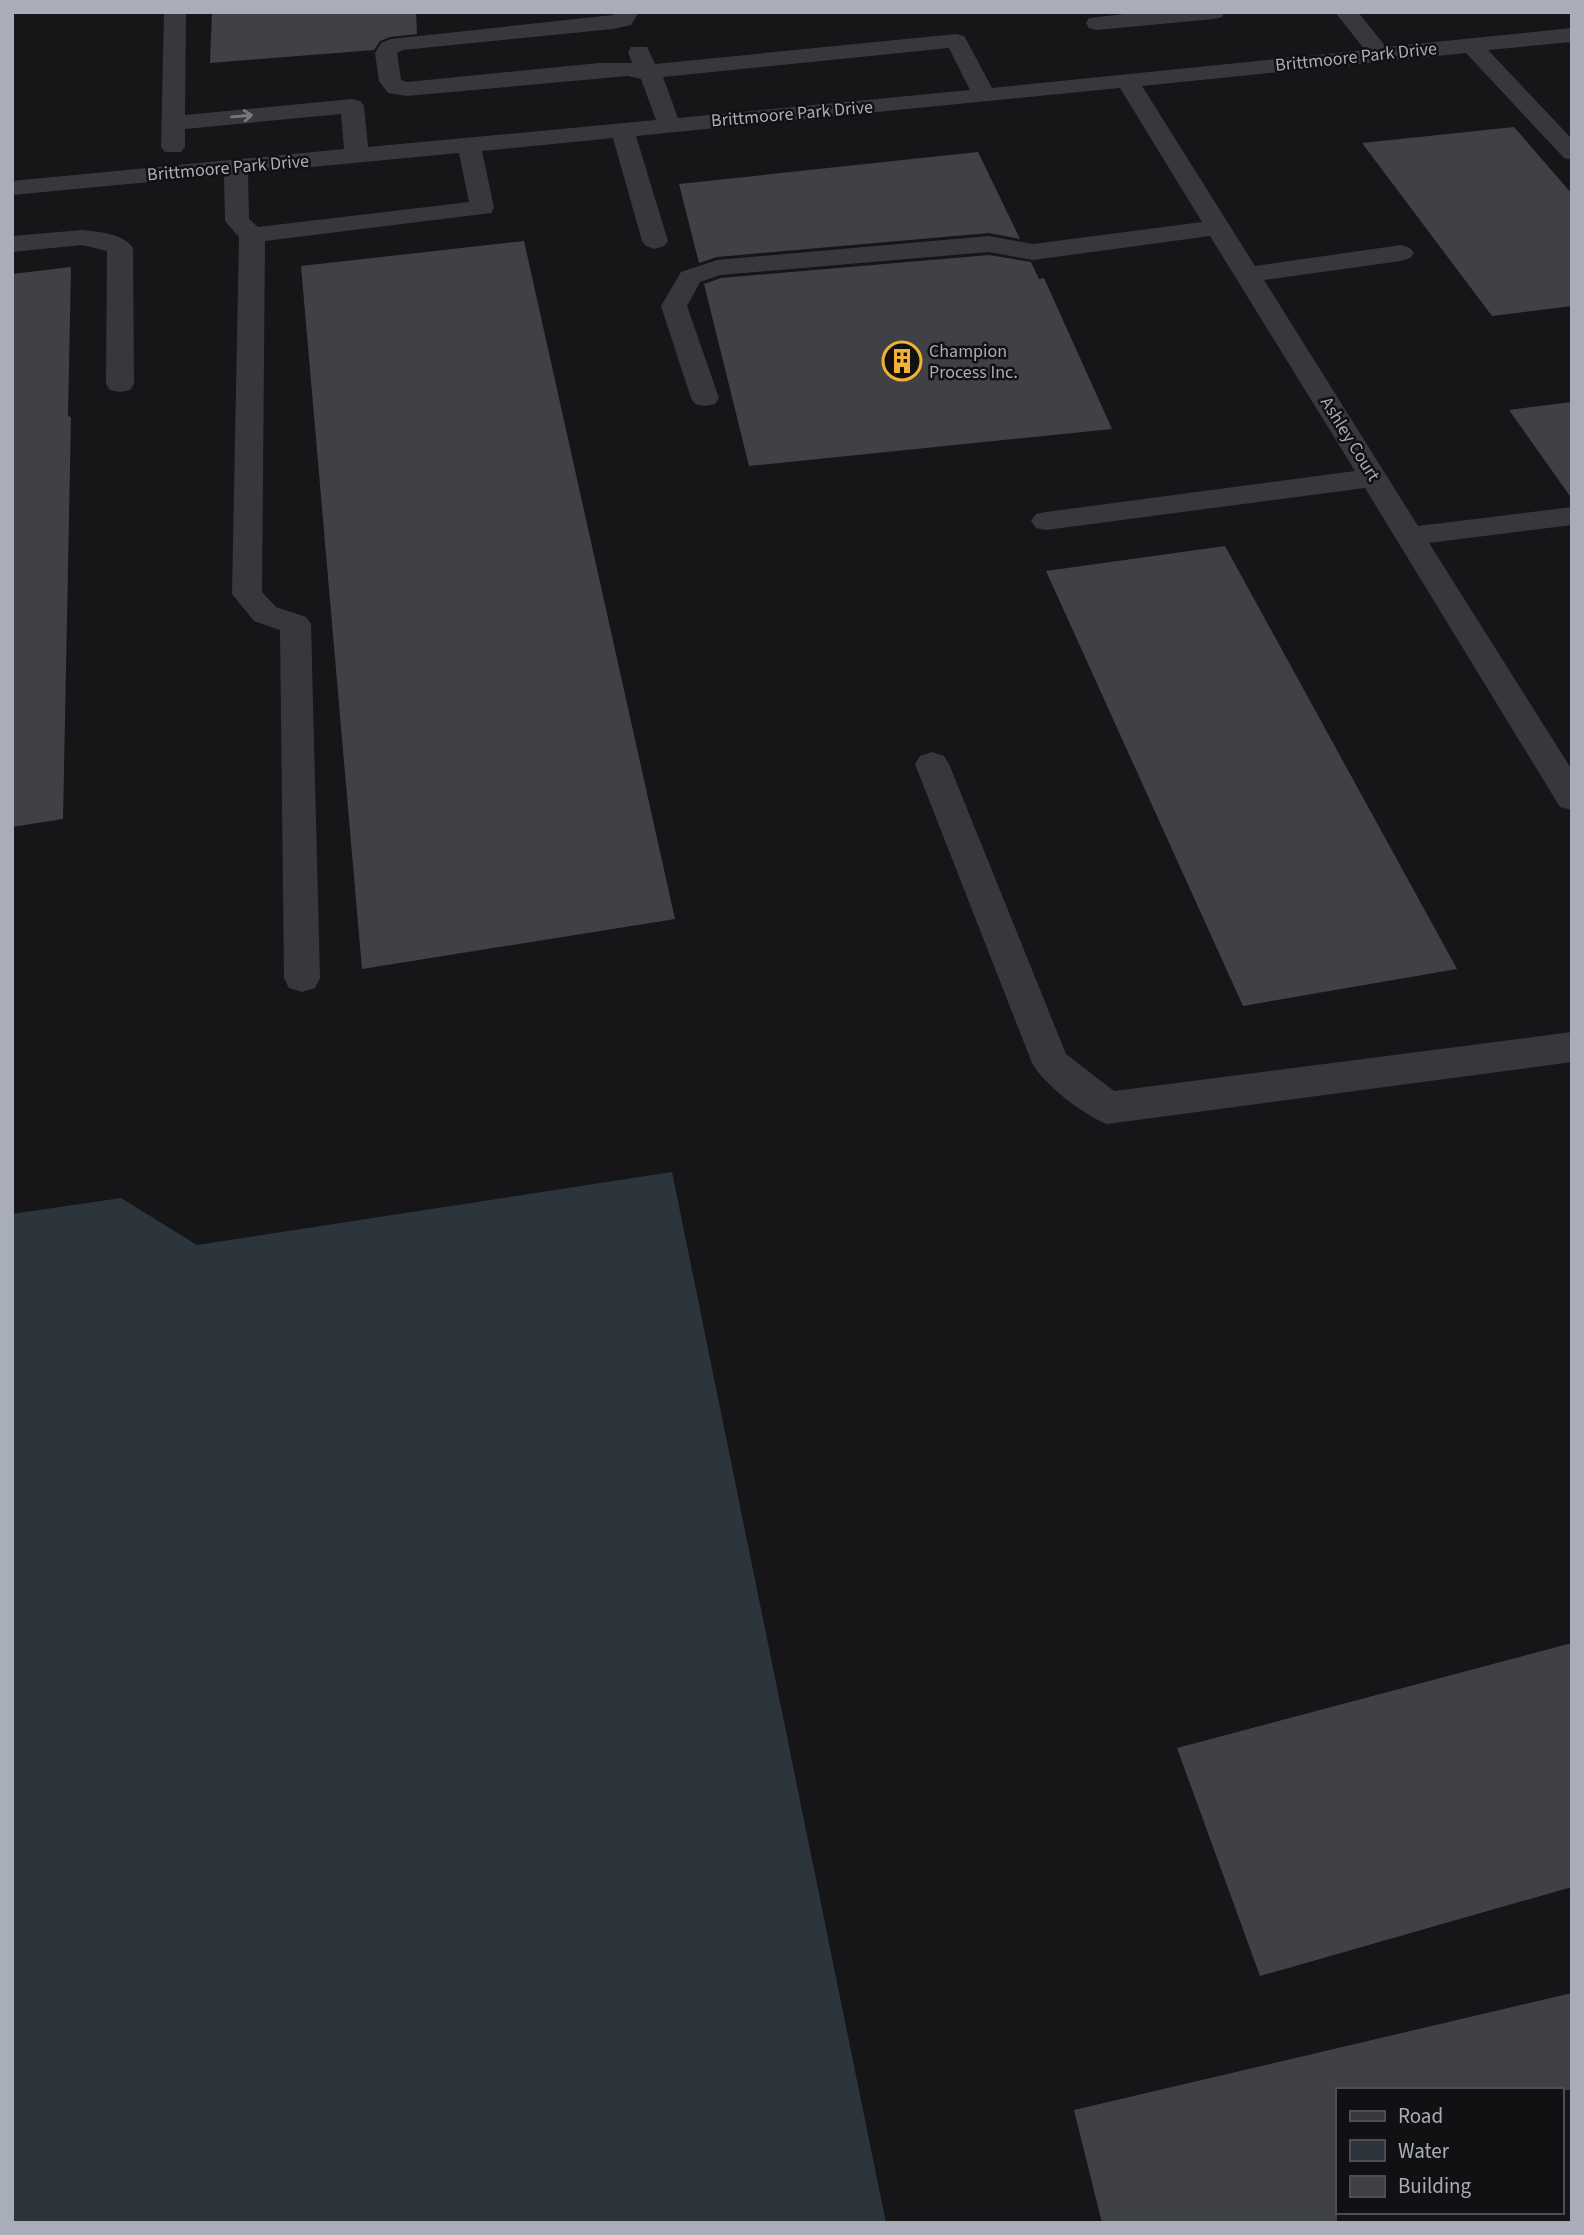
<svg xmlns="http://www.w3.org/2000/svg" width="1584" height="2235" viewBox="0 0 1584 2235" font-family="'Source Sans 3',sans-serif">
  <rect width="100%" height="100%" fill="#161618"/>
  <path fill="#2c353c" d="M672,1172L886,2223H12V1214L121,1198L197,1245Z"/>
  <path fill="#404145" d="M212,12H416L417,34L390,37L380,41L374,50L210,63Z
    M1514,127L1572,194V306L1492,316L1362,143Z
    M978,152L1020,239L989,233L717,257L699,263L679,184Z
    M524,241L675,919L362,969L301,266Z
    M989,255L1031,262L1039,279L1044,278L1112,429L749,466L704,284L721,278Z
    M71,267L68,416L71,417L63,819L12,827V274Z
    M1572,402V499L1509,410Z
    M1225,546L1457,969L1243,1006L1046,571Z
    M1572,1643V1887L1260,1976L1177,1748Z
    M1572,1993V2090H1337V2223H1102L1074,2110Z"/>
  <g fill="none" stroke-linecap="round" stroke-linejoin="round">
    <path fill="#37383d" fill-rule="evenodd" d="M164,12H186L185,115L352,99L360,101L364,106L368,147L656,120L641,79L628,76L407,96L388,93L379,81L375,53L381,43L391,39L613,15L617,12H639L631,25L613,29L403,50L397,53L401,80L407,82L599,63H632L628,52L631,47H647L655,64L956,34L964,36L967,41L992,88L1365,50L1335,12H1358L1386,47L1572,28V42L1488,50L1572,139V160L1564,158L1466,53L1142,86L1255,266L1401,245L1410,248L1414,253L1410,258L1401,261L1264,280L1418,526L1572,507V525L1429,543L1572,770V810L1560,807L1365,488L1046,530L1036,528L1031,521L1036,514L1046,512L1355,471L1210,236L1033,260L989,252L720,275L700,282L687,306L719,398L715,404L705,406L695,404L691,398L661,306L681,272L717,260L989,236L1033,244L1202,222L1120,88L636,136L668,241L664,246L655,249L646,246L642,241L613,138L482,151L494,208L491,213L265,241L262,592L276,607L306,617L311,624L320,978L315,988L302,992L289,988L284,978L280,630L254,621L232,594L239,237L225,221L224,175L12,195V181L344,149L341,114L185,129V147L181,152H165L161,147ZM949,48L970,90L678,118L663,77ZM459,153L469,202L258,227L249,219L248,173Z
      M1142,12H1225L1222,17L1214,19L1097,30L1089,28L1086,23L1089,18Z
      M82,230C98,232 123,233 133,248L134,384L130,390L120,392L110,390L106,384L107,251L82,245L12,252V236Z
      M932,752L944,756L949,764L1066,1054L1114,1091L1572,1032V1062L1107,1124C1085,1116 1043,1084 1032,1063L915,764L920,756Z"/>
  </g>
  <defs><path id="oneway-shaft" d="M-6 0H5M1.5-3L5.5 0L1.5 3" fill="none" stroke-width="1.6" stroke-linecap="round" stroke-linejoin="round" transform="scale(1.75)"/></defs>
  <use stroke="#757881" href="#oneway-shaft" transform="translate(242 116) rotate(-5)"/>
  <defs>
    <symbol id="building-ring" viewBox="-11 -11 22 22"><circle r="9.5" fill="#111113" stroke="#f2b134" stroke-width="1.5"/><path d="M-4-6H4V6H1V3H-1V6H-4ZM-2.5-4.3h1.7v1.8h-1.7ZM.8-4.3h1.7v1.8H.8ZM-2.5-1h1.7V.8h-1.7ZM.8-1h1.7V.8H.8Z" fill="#f2b134"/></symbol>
  </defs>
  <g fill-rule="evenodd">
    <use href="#building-ring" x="880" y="339" width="44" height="44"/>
  </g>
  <g text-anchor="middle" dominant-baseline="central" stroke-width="5" stroke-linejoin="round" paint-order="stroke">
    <g font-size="18" fill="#a8adb8" stroke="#111113">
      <text transform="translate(1356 57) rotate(-6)">Brittmoore Park Drive</text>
      <text transform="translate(792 114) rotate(-5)">Brittmoore Park Drive</text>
      <text transform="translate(228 168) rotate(-5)">Brittmoore Park Drive</text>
      <text transform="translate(1350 439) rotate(58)">Ashley Court</text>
    </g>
    <g font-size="18" fill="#a8adb8" stroke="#111113" text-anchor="start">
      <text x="929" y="351">Champion<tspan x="929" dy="21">Process Inc.</tspan></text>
    </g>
  </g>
  <rect width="1584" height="2235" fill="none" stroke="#a8adb8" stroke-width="28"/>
  <rect x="1336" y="2088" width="228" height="126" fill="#111113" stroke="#4d4f55" stroke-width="2"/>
  <rect x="1350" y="2111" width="35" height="10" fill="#37383d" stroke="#4d4f55" stroke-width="2"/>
  <text x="1398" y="2123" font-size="21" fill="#a8adb8">Road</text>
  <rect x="1350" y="2140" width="35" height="21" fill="#2c353c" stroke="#4d4f55" stroke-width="2"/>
  <text x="1398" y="2158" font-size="21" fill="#a8adb8">Water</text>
  <rect x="1350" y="2176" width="35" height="21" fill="#404145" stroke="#4d4f55" stroke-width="2"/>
  <text x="1398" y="2193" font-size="21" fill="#a8adb8">Building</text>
</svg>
